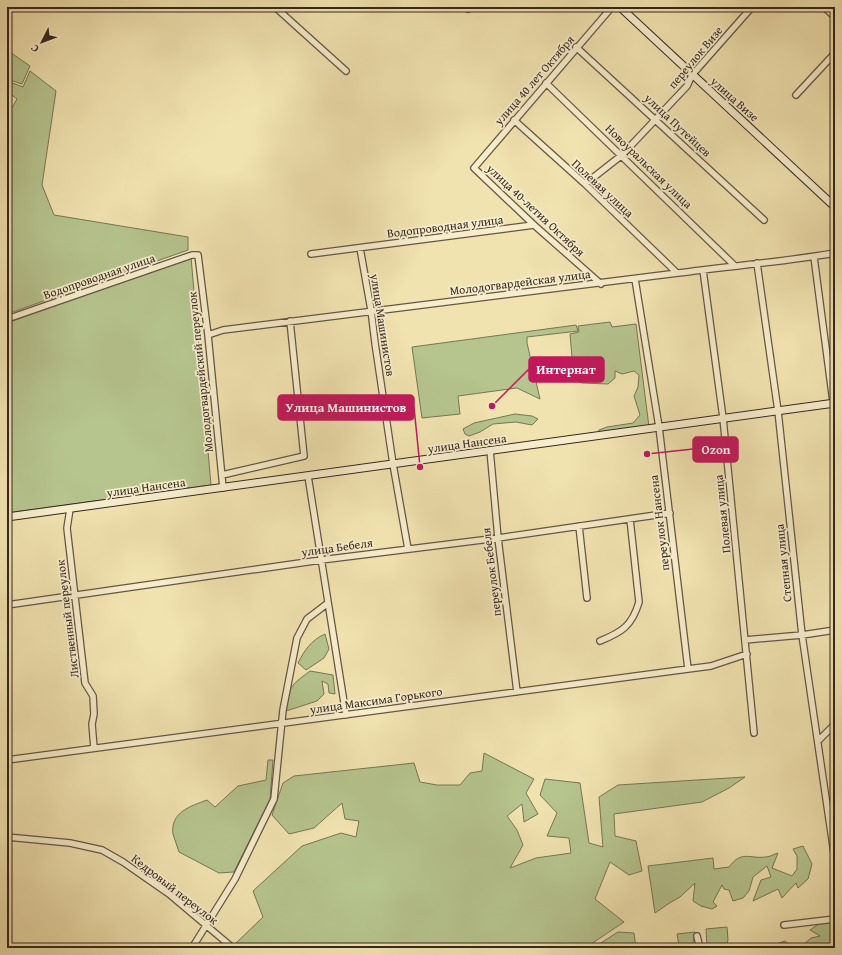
<svg xmlns="http://www.w3.org/2000/svg" width="842" height="955" viewBox="0 0 842 955" font-family="'Gentium Book Plus',serif">
  <rect width="100%" height="100%" fill="#f1e3b0"/>
  <filter id="stains"><feTurbulence type="fractalNoise" baseFrequency=".005" numOctaves="4"/><feColorMatrix values="0 0 0 0 .2 0 0 0 0 .09 0 0 0 0 .02 0 0 0 .5 -.17"/></filter>
  <radialGradient id="worn" r=".72"><stop offset=".6" stop-color="#630" stop-opacity="0"/><stop offset="1" stop-color="#630" stop-opacity=".3"/></radialGradient>
  <path fill="#b6c48e" stroke="#767656" d="M7,50L30,66L22,84L7,79Z
    M30,71L56,91L42,185L54,215L188,237V250L7,314V112L9,113L17,99L7,91V81L23,87Z
    M191,257L211,485L7,513V323Z
    M610,322L612,327L636,324L649,427L598,433L599,430L607,427L633,423L640,415L634,396L638,387L639,375L634,371L622,374L615,371V378L608,384L582,383L574,380L570,334L579,332L578,326Z
    M576,325L578,331L527,337V343L540,399L517,388L458,396L460,414L422,418L412,347Z
    M515,414L532,416L538,419L532,425L516,422L493,424L480,432L469,436L465,434L463,429L474,423Z
    M325,634L329,649L324,658L306,670L298,663C304,651 311,640 325,634Z
    M310,671L333,675L335,694L329,693L328,684L322,681L324,694L317,701L286,711C290,685 289,687 310,671Z
    M484,753L534,779L526,793L538,814L524,822L522,804L507,816L517,830L523,845L510,868L536,858L571,853L569,838L547,836L557,813L540,795L545,779L580,783L589,843L603,847L599,797L618,785L745,777L729,788L702,802L614,814L615,836L636,841L642,871L629,875L610,862L595,899L624,922L585,948H231L263,917L253,891L302,846L341,833L356,837L359,821L345,819L342,803L314,828L289,834L272,815L283,783L294,776L414,763L420,782L437,785H460L470,773L482,771Z
    M268,760H273L270,799L234,872L219,873L179,852C177,846 175,840 173,834C170,812 191,806 207,800L215,807L238,786L266,780Z
    M803,846L812,864L808,879L798,888L796,883L782,898L778,889L753,901L761,880L771,877L767,866L753,877L749,891L743,898L733,901L729,890L724,889L722,885L713,902L717,906L712,909L701,906L693,901L695,883L680,897L668,904L655,913L648,866L713,858L714,869L729,867C742,850 748,859 766,857C770,857 774,854 778,853L772,868L792,876L797,869V856L793,849Z
    M832,922L835,926V945L818,948H774L773,945L785,941L792,947L804,944L811,938L820,936L810,930L820,923Z
    M727,927L728,940L726,947L707,948L706,929Z
    M618,932L634,933L636,948H593Z
    M695,932L692,948H667L679,946L677,934Z"/>
  <g fill="none" stroke-linecap="round" stroke-linejoin="round">
    <defs>
      <path id="street" d="M275,7L346,71
        M465,7L468,9L470,7
        M824,7L835,17
        M576,47L764,220
        M546,83L735,266
        M796,95L835,53
        M514,120L585,184L677,273
        M585,184L622,155L687,86L692,75L752,7
        M360,248L371,310L375,343L393,464L408,549
        M311,254L534,225
        M814,257L835,417
        M757,263L778,411L802,635L835,860
        M703,270L723,418L754,733
        M635,279L659,427L688,669
        M601,284L534,225L474,168L612,7
        M7,319L192,255H198L208,335L223,488
        M208,335L223,330C375,310 527,293 678,273C730,266 783,262 835,253
        M490,450L498,538L517,692
        M222,475L304,456L290,321
        M308,476L346,715
        M70,509L67,528L85,683L93,696L94,714L92,724L94,748
        M579,526L587,598
        M7,605L321,560L498,538L670,513
        M745,640L802,635L835,630
        M600,641C622,632 632,626 639,602L630,519
        M818,741L835,724
        M7,760L688,669L711,666L747,654
        M7,837L70,843L102,850L123,862L169,894L233,948
        M784,925L835,919
        M697,936L700,948
        M192,948L235,879L274,799L283,710L297,638L307,619L328,603"/>
      <path id="secondary" d="M620,7L835,207
        M7,517L835,403"/>
    </defs>
    <use href="#street" stroke="#655643" stroke-width="8"/>
    <use href="#secondary" stroke="#36271f" stroke-width="9"/>
    <use href="#street" stroke="#f6edcc" stroke-width="5.5"/>
    <use href="#secondary" stroke="#f6edcc" stroke-width="7"/>
  </g>
  <g text-anchor="middle" dominant-baseline="central" stroke-width="3.5" stroke-linejoin="round" paint-order="stroke">
    <g font-size="12" fill="#36271f" stroke="#f6edcc">
      <text transform="translate(695 57) rotate(-50)">переулок Визе</text>
      <text transform="translate(534 80) rotate(-49)">улица 40 лет Октября</text>
      <text transform="translate(735 99) rotate(42)">улица Визе</text>
      <text transform="translate(678 125) rotate(43)">улица Путейцев</text>
      <text transform="translate(649 166) rotate(44)">Новоуральская улица</text>
      <text transform="translate(603 188) rotate(43)">Полевая улица</text>
      <text transform="translate(536 210) rotate(43)">улица 40-летия Октября</text>
      <text transform="translate(445 226) rotate(-7)">Водопроводная улица</text>
      <text transform="translate(99 276) rotate(-19)">Водопроводная улица</text>
      <text transform="translate(520 282) rotate(-7)">Молодогвардейская улица</text>
      <text transform="translate(383 325) rotate(81)">улица Машинистов</text>
      <text transform="translate(200 372) rotate(-96)">Молодогвардейский переулок</text>
      <text transform="translate(467 443) rotate(-8)">улица Нансена</text>
      <text transform="translate(146 487) rotate(-8)">улица Нансена</text>
      <text transform="translate(722 514) rotate(-96)">Полевая улица</text>
      <text transform="translate(659 523) rotate(-97)">переулок Нансена</text>
      <text transform="translate(337 547) rotate(-8)">улица Бебеля</text>
      <text transform="translate(783 563) rotate(-96)">Степная улица</text>
      <text transform="translate(491 572) rotate(-97)">переулок Бебеля</text>
      <text transform="translate(67 619) rotate(-97)">Лиственный переулок</text>
      <text transform="translate(376 700) rotate(-8)">улица Максима Горького</text>
      <text transform="translate(175 889) rotate(38)">Кедровый переулок</text>
    </g>
  </g>
  <path fill="none" stroke="#c2185b" stroke-width="1.5" d="M492 406L529 369M420 467L414 407M647 454L693 449"/>
  <g fill="#c2185b" stroke="#f6edcc" stroke-width="1.5">
    <circle cx="492" cy="406" r="4"/>
    <circle cx="420" cy="467" r="4"/>
    <circle cx="647" cy="454" r="4"/>
  </g>
  <g fill="#c2185b" stroke="#c2185b" stroke-width="1.5">
    <rect x="529" y="357" width="75" height="25" rx="4"/>
    <rect x="278" y="395" width="136" height="25" rx="4"/>
    <rect x="693" y="437" width="45" height="25" rx="4"/>
  </g>
  <g font-size="13" text-anchor="middle" font-weight="bold" fill="#fff">
    <text x="566" y="374">Интернат</text>
    <text x="346" y="412">Улица Машинистов</text>
    <text x="716" y="454">Ozon</text>
  </g>
  <rect width="842" height="955" fill="none" stroke="#f1e3b0" stroke-width="24"/>
  <rect x="8" y="8" width="826" height="939" fill="none" stroke="#36271f" stroke-width="2"/>
  <rect x="12" y="12" width="818" height="931" fill="none" stroke="#36271f"/>
  <g transform="translate(42 42) rotate(228)" stroke="#f6edcc" stroke-width="3" paint-order="stroke">
  <path d="M0-3L7 15L0 10L-7 15Z" fill="#36271f"/>
  <text y="-6" font-size="11" font-weight="bold" text-anchor="middle" fill="#36271f">С</text>
  </g>
  <rect width="100%" height="100%" filter="url(#stains)"/>
  <rect width="100%" height="100%" fill="url(#worn)"/>
</svg>
